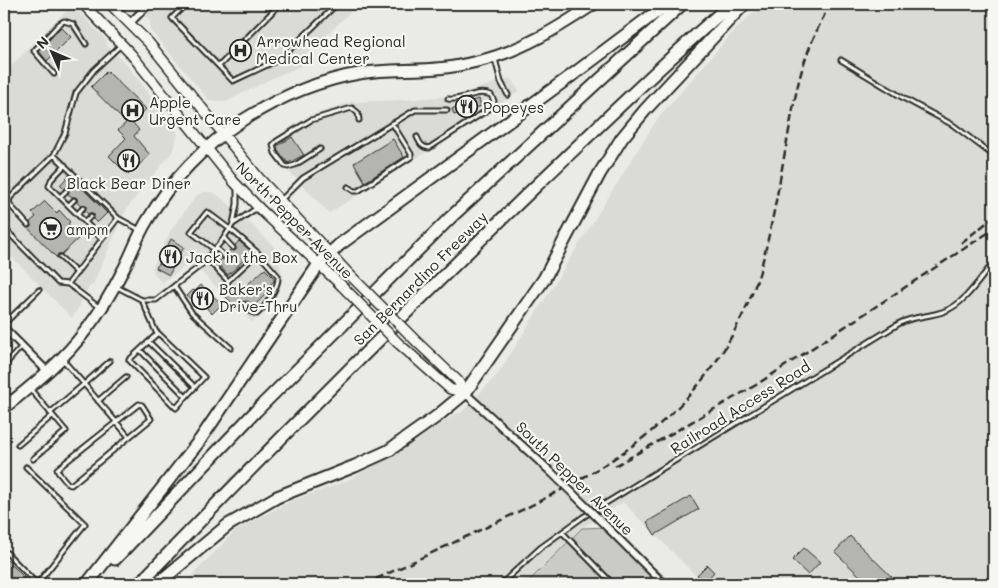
<svg xmlns="http://www.w3.org/2000/svg" width="998" height="588" viewBox="0 0 998 588" font-family="Mali,sans-serif">
  <rect width="100%" height="100%" fill="#eaeae6"/>
  <filter id="ink" filterUnits="userSpaceOnUse"><feTurbulence type="fractalNoise" baseFrequency=".02" numOctaves="2"/><feDisplacementMap in="SourceGraphic" scale="10" xChannelSelector="R" yChannelSelector="G"/><feConvolveMatrix kernelMatrix="1 2 1 2 8 2 1 2 1" color-interpolation-filters="sRGB"/></filter>
  <g filter="url(#ink)">
    <path fill="#dadad6" d="M133,4H358L301,61V66L268,80L226,102L209,100L150,30V21Z
      M762,4H994V584H704L623,502L582,528L526,584H184L235,531L291,501L344,482L395,455L455,414L461,413L498,374L656,121L733,32Z
      M72,5L106,40V45L125,63L171,122L178,134L172,152L128,207L118,224V228L93,284L89,287L80,302V305L72,318L4,249V73Z
      M510,78L519,91L473,123L329,213L269,151L270,141L308,117L351,102L405,100L458,95Z
      M204,192H212L219,196L247,220L273,246L283,277L281,286L260,317L252,322L191,262L162,283L154,273L153,267L171,230L197,195Z"/>
    <path fill="#cacac7" stroke="#7a7a79" d="M607,527L673,584H526L582,528Z"/>
    <path fill="#b4b4b1" stroke="#2b2b2b" d="M61,27L71,37L47,61L39,51Z
      M107,71L146,109L133,123L139,130L134,136L150,155L128,175L109,156L126,138L118,130L126,123L91,87Z
      M479,99L481,106L471,110L472,112L465,114V112L454,115L452,109L459,105V104Z
      M292,137L304,155L288,163L278,151L277,146Z
      M393,139L404,157L365,182L354,163Z
      M69,175L107,213L97,223L93,219L94,214L91,213L88,214L85,211L86,206L83,205L80,206L77,202V198L72,197L68,194L69,189H64L60,185Z
      M45,201L57,213L59,210L70,222L68,224L80,237L62,254H58L57,258L28,228L31,227L30,222L36,217L32,213Z
      M171,239L184,247L169,275L156,268Z
      M239,241L252,252L228,275L217,263L222,259H226L227,254L230,250H236L235,245Z
      M265,269L274,278V281L265,290L268,292L253,307L248,301L242,302V307L239,310L224,295L227,293H231L233,286L239,292Z
      M201,285L222,304L212,314L205,306L203,308L195,301L194,302L187,296L193,290L195,291Z
      M691,496L699,509L655,535L647,522Z
      M850,536L899,584H868L835,552Z
      M804,548L820,562L808,575L792,560Z
      M4,557L25,578L19,584H4Z
      M707,565L714,572L705,582L697,575Z"/>
    <g fill="none" stroke-linecap="round" stroke-linejoin="round">
      <defs>
        <path id="service" d="M186,4L172,18L233,81L280,59L337,4
          M495,59L501,82L508,95
          M841,60L905,99L953,125L994,156
          M219,66L280,4
          M54,74L34,51L59,24L64,21L73,24L86,44
          M417,137C420,143 421,147 429,148L492,107L494,101L491,95C476,89 463,101 448,99
          M320,149L295,165L288,167L285,166L275,153L273,145L277,141L311,120L352,108L358,113L359,120
          M54,155L118,218L140,230
          M65,165L51,180L49,186L102,239
          M348,187L354,191H358L411,157V154L392,123
          M60,197L66,191
          M281,200L303,178L415,110H447
          M69,205L74,200
          M77,214L83,208
          M85,222L91,216
          M233,224L254,210H258
          M28,225L9,204L10,198L54,155L65,133L76,93L94,70L120,46
          M4,228L58,283L68,284L100,308
          M224,238L233,248
          M216,248L224,256
          M60,257L77,273
          M207,259L228,281L258,253L235,233L207,212L191,232L215,250
          M228,281L227,287L229,290
          M68,284L118,218
          M115,286L142,300H156L200,266L221,242L233,224L237,204V189
          M174,286L192,313L231,348
          M142,300L156,332L158,333L204,377L176,408L129,360L158,333
          M244,305L251,312L257,314C266,306 279,287 278,276L258,253
          M4,324L39,290
          M149,342L195,387
          M140,350L186,397
          M110,361L84,384L129,437
          M4,366L22,346
          M31,390L66,431L33,459
          M4,391L12,400
          M98,401L126,377
          M139,404L142,405L151,419L71,485L68,484L58,472L57,469Z
          M50,413L84,384L63,360
          M18,445L52,416
          M26,467L85,524L37,584
          M562,532L613,584
          M4,550L37,584
          M501,584L540,548L583,517L900,323C914,316 930,317 945,311C966,303 980,278 994,262"/>
        <path id="minor" d="M130,23L149,4
          M4,328L48,372
          M465,393L551,472
          M607,527L664,584"/>
        <path id="secondary" d="M83,4L131,54L234,182L261,210L341,285
          M110,4L149,43L259,178L350,275
          M417,342L458,381L465,393
          M398,343L450,389L465,393"/>
        <path id="primary" d="M4,408C34,384 63,361 86,330C100,312 112,292 122,272C131,256 137,237 147,221C170,181 205,145 243,120C279,97 319,80 362,73C388,69 415,71 442,68C454,67 467,64 479,61C521,51 558,28 594,4"/>
        <path id="motorway" d="M115,559L256,411L450,218L682,4
          M87,584L200,440L319,264L339,245L575,73L667,4
          M139,584C269,449 401,316 536,186C601,124 664,62 731,4
          M157,584L228,525L277,497L355,466L388,451L436,417L465,393L544,279L600,173L622,138L646,109L744,4"/>
      </defs>
      <use href="#service" stroke="#2b2b2b" stroke-width="7"/>
      <use href="#minor" stroke="#2b2b2b" stroke-width="10"/>
      <use href="#secondary" stroke="#2b2b2b" stroke-width="12"/>
      <use href="#primary" stroke="#2b2b2b" stroke-width="14"/>
      <use href="#motorway" stroke="#2b2b2b" stroke-width="15"/>
      <use href="#service" stroke="#f6f6f2" stroke-width="3"/>
      <use href="#minor" stroke="#f6f6f2" stroke-width="6"/>
      <use href="#secondary" stroke="#f6f6f2" stroke-width="9"/>
      <use href="#primary" stroke="#f6f6f2" stroke-width="10"/>
      <use href="#motorway" stroke="#f6f6f2" stroke-width="11"/>
      <path stroke="#2b2b2b" stroke-width="2.5" stroke-dasharray="8 4" stroke-linecap="butt" d="M961,243L994,217
        M615,466L756,385L994,229
        M365,584C407,565 448,545 489,526C587,479 682,431 735,330C745,311 754,291 760,271C772,228 779,184 787,141C792,115 796,88 804,63C811,42 820,23 830,4"/>
      <defs>
        <path id="minor-bridge" d="M551,472L607,527"/>
        <path id="secondary-bridge" d="M350,275L417,342
          M341,285L398,343"/>
      </defs>
      <use href="#minor-bridge" stroke="#2b2b2b" stroke-width="10" stroke-linecap="butt"/>
      <use href="#secondary-bridge" stroke="#2b2b2b" stroke-width="12" stroke-linecap="butt"/>
      <use href="#minor-bridge" stroke="#f6f6f2" stroke-width="6"/>
      <use href="#secondary-bridge" stroke="#f6f6f2" stroke-width="9"/>
    </g>
  </g>
  <defs>
    <symbol id="hospital-ring" viewBox="-11 -11 22 22"><circle r="9.5" fill="#f6f6f2" stroke="#2b2b2b" stroke-width="1.5"/><path d="M-5-5h3v3.5h4V-5h3V5h-3V1.5h-4V5h-3Z" fill="#2b2b2b"/></symbol>
    <symbol id="restaurant-ring" viewBox="-11 -11 22 22"><circle r="9.5" fill="#f6f6f2" stroke="#2b2b2b" stroke-width="1.5"/><path d="M-5-6h1v4h1v-4h1v4h1v-4h1v5L-1.5 .5V6h-2V.5L-5-1ZM5-6V6H3V1.5H1.5Q1.5-4 5-6Z" fill="#2b2b2b"/></symbol>
    <symbol id="supermarket-ring" viewBox="-11 -11 22 22"><circle r="9.5" fill="#f6f6f2" stroke="#2b2b2b" stroke-width="1.5"/><path d="M-6-5.5h2.5l.6 2H6L4.5 2H-2.5L-4.4-4H-6ZM-1.5 3.2a1.3 1.3 0 1 0 .1 0ZM3 3.2a1.3 1.3 0 1 0 .1 0Z" fill="#2b2b2b"/></symbol>
  </defs>
  <g fill-rule="evenodd">
    <use href="#hospital-ring" x="228" y="38" width="25" height="25"/>
    <use href="#restaurant-ring" x="454" y="94" width="25" height="25"/>
    <use href="#hospital-ring" x="120" y="98" width="25" height="25"/>
    <use href="#restaurant-ring" x="116" y="148" width="25" height="25"/>
    <use href="#supermarket-ring" x="38" y="216" width="25" height="25"/>
    <use href="#restaurant-ring" x="158" y="244" width="25" height="25"/>
    <use href="#restaurant-ring" x="190" y="286" width="25" height="25"/>
  </g>
  <g text-anchor="middle" dominant-baseline="central" stroke-width="4.5" stroke-linejoin="round" paint-order="stroke">
    <g font-size="15" fill="#2b2b2b" stroke="#f6f6f2" text-anchor="start">
      <text x="256" y="41">Arrowhead Regional<tspan x="256" dy="17">Medical Center</tspan></text>
      <text x="149" y="102">Apple<tspan x="149" dy="17">Urgent Care</tspan></text>
      <text x="483" y="107">Popeyes</text>
      <text x="129" y="183" text-anchor="middle">Black Bear Diner</text>
      <text x="66" y="229">ampm</text>
      <text x="186" y="257">Jack in the Box</text>
      <text x="219" y="289">Baker's<tspan x="219" dy="17">Drive-Thru</tspan></text>
    </g>
    <g font-size="15" fill="#2b2b2b" stroke="#f6f6f2">
      <text transform="translate(295 220) rotate(45)">North Pepper Avenue</text>
      <text transform="translate(420 278) rotate(-45)">San Bernardino Freeway</text>
      <text transform="translate(740 407) rotate(-32)">Railroad Access Road</text>
      <text transform="translate(575 478) rotate(44)">South Pepper Avenue</text>
    </g>
  </g>
  <rect width="998" height="588" fill="none" stroke="#f6f6f2" stroke-width="20"/>
  <rect x="10" y="10" width="978" height="568" fill="none" stroke="#2b2b2b" stroke-width="2" filter="url(#ink)"/>
  <g transform="translate(52 52) rotate(315)" stroke="#f6f6f2" stroke-width="4" paint-order="stroke">
  <path d="M0-4L9 19L0 12L-9 19Z" fill="#2b2b2b"/>
  <text y="-8" font-size="14" font-weight="bold" text-anchor="middle" fill="#2b2b2b">N</text>
  </g>
</svg>
